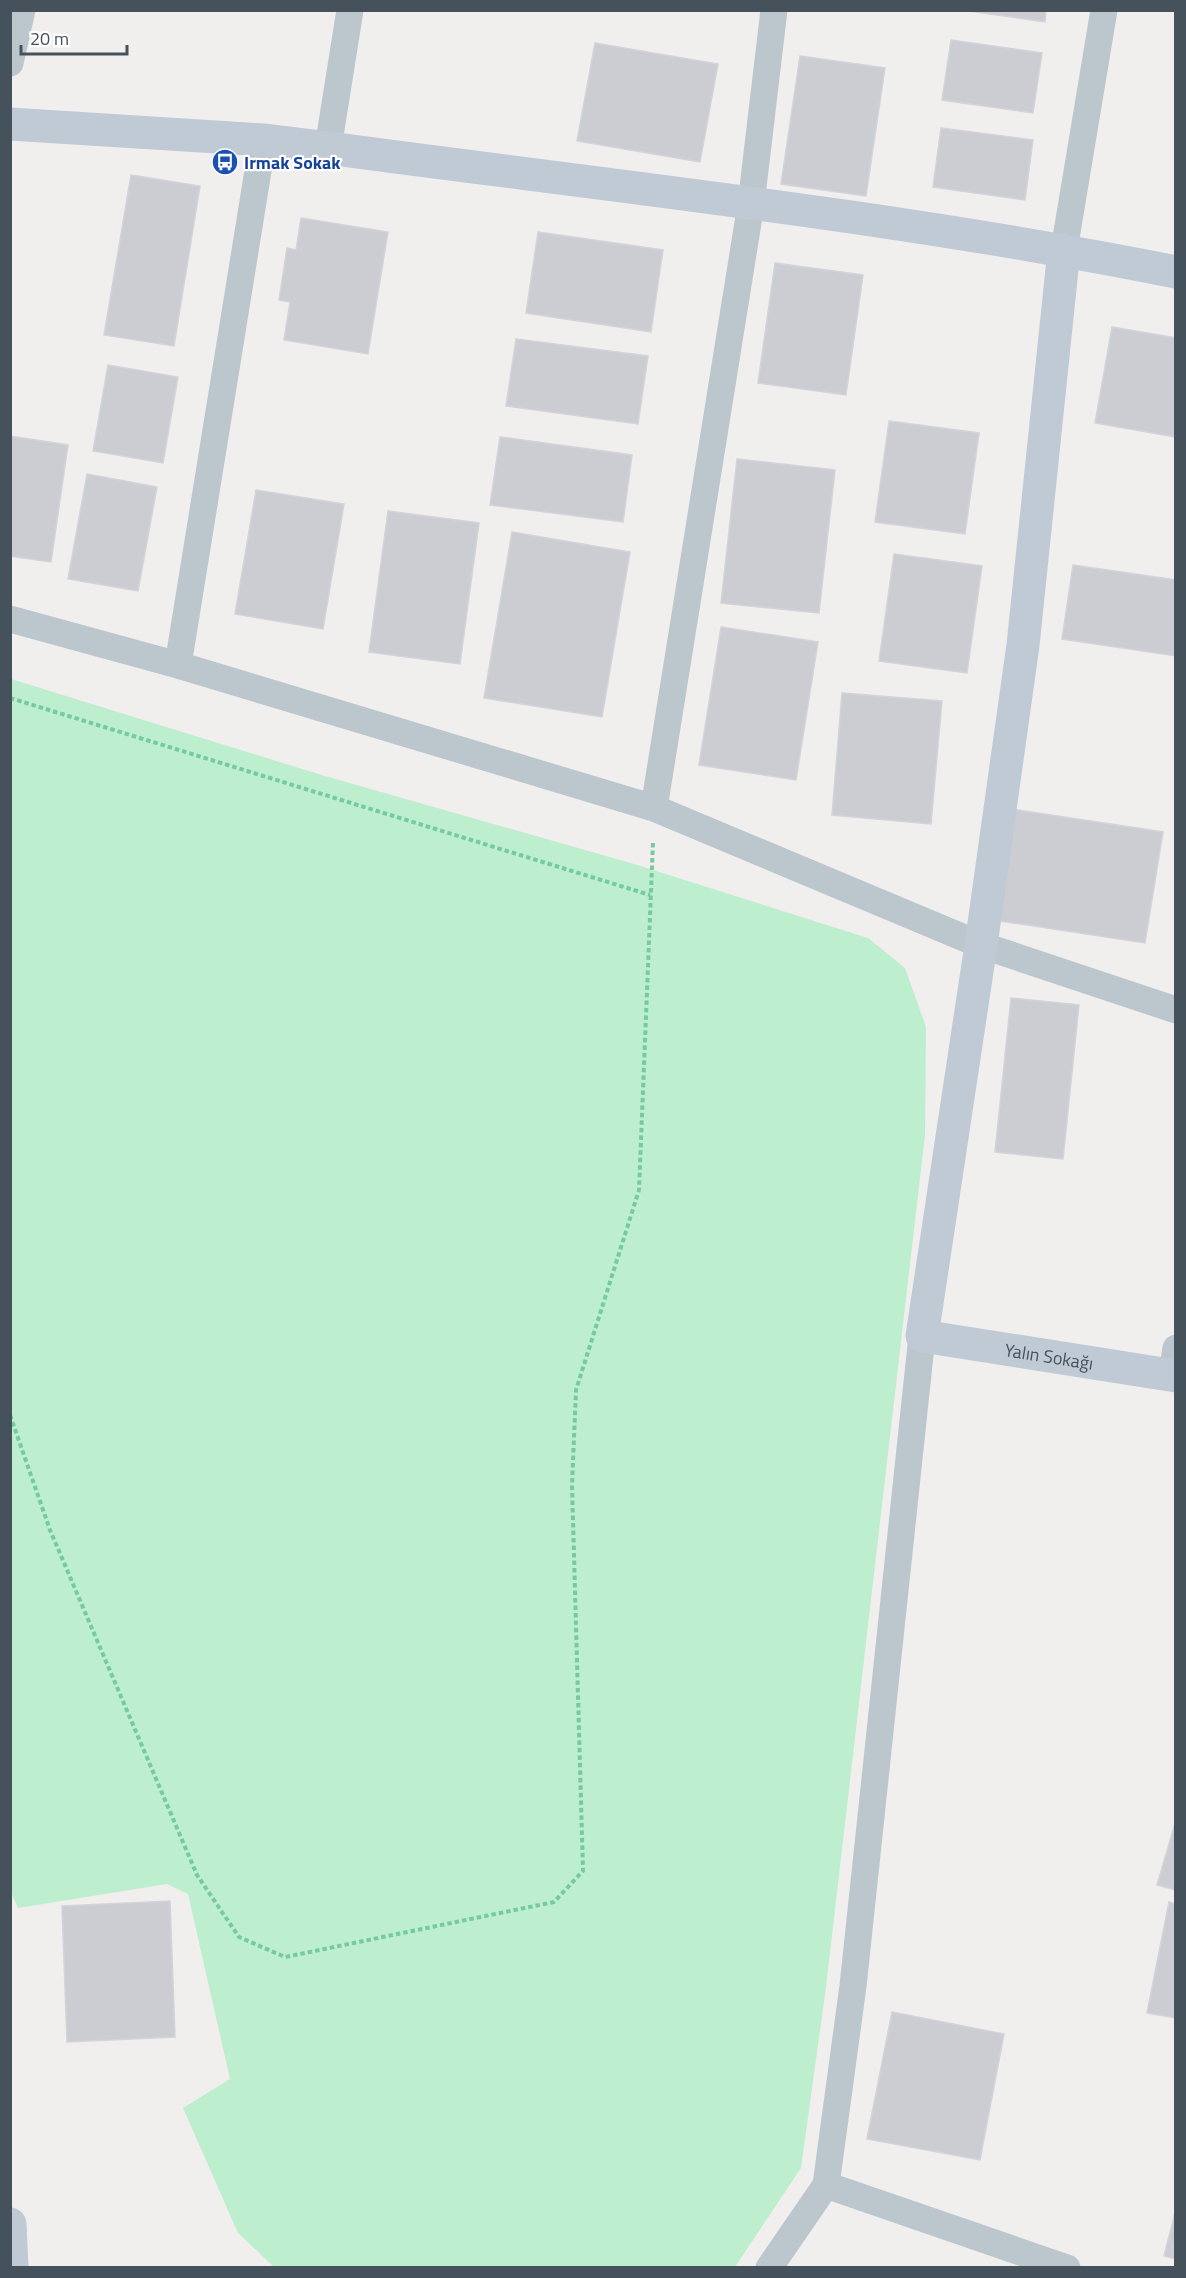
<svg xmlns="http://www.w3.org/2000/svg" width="1186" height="2278" viewBox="0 0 1186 2278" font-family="'Titillium Web',sans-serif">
  <rect width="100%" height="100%" fill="#f1eeee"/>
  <path fill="#bdeece" d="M11,679L325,776L634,864L868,938L905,968L926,1027L925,1135L826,1987L801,2168L735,2267H274L238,2233L183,2108L230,2079L188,1894L167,1884L18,1908L11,1892Z"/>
  <path fill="#cbcdd3" stroke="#d2d4d9" stroke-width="1.5" d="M962,10H1046L1045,22Z
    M951,40L1042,53L1033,113L942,100Z
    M595,43L718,64L700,162L577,141Z
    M800,56L885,68L866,196L781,184Z
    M941,128L1033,140L1025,200L933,187Z
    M131,175L200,186L174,346L104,335Z
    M301,218L388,232L368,354L284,340L290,302L279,300L287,248L296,250Z
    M538,232L663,250L651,332L526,313Z
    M775,263L863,275L846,395L758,383Z
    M1112,327L1176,338V437L1095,423Z
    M516,339L648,356L638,424L506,406Z
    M108,365L178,377L163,463L93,451Z
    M889,421L979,433L965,534L875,522Z
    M10,436L68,445L51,562L10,556Z
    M500,437L632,455L623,522L490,505Z
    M737,459L835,470L819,613L721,603Z
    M87,474L157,487L138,591L68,579Z
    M256,490L344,504L323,629L235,614Z
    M388,511L479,523L460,664L369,652Z
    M512,532L630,552L602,717L484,698Z
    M894,554L982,566L967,673L879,661Z
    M1073,565L1176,580V656L1062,639Z
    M721,627L818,642L796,780L699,765Z
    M842,693L942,701L931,824L832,815Z
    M1011,809L1163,832L1145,943L994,920Z
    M1011,998L1079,1005L1063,1159L995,1152Z
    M1176,1820V1890L1157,1885Z
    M170,1901L175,2037L67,2042L62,1906Z
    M1169,1902L1176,1904V2018L1147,2013Z
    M892,2012L1004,2034L980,2160L867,2139Z
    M1176,2209V2259L1164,2256Z"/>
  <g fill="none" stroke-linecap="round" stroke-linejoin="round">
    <path stroke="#75cb9e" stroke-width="4" stroke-dasharray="4.5 3" stroke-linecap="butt" d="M10,698L650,895
      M10,1415L50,1530L197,1875L239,1937L285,1957L554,1902L583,1871L572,1485L576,1390L639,1190L653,842"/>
    <path stroke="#bcc6cd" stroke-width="27" d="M10,63L22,10
      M328,148L350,10
      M1064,250L1104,10
      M10,619L178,665L654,808L981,945L1176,1010
      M178,665L263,140
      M654,808L751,204L774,10
      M1172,1375L1176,1348
      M826,2185L1067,2268
      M769,2268L826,2185L853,1986L922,1336"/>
    <g stroke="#bfcad5" stroke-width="33">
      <path d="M10,124L263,140L328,148C611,186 896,216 1176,272"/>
      <path id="s1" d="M1064,250L1023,645L981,945L922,1336L1176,1376"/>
      <path d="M10,2224L12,2268"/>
    </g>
  </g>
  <defs>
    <symbol id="bus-disc" viewBox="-11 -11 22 22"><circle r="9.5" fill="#1a4fb4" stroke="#fff"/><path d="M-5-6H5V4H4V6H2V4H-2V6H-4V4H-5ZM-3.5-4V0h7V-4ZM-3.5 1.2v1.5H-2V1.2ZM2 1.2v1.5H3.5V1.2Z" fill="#fff"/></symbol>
  </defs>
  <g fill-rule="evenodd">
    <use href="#bus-disc" x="210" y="147" width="30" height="30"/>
  </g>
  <g text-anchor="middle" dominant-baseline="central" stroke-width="4.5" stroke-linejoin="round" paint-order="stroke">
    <g font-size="18" font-weight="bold" fill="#164399" stroke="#fff" text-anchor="start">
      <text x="244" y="162">Irmak Sokak</text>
    </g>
    <g font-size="18" fill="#46525b" stroke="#fff">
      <text stroke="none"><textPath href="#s1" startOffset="1224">Yalın Sokağı</textPath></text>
    </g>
  </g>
  <rect width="1186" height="2278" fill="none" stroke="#46525b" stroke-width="24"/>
  <path d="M21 45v9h106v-9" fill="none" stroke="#46525b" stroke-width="3"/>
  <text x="30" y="45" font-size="18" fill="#46525b" stroke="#ffffff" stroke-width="4.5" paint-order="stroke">20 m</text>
</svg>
